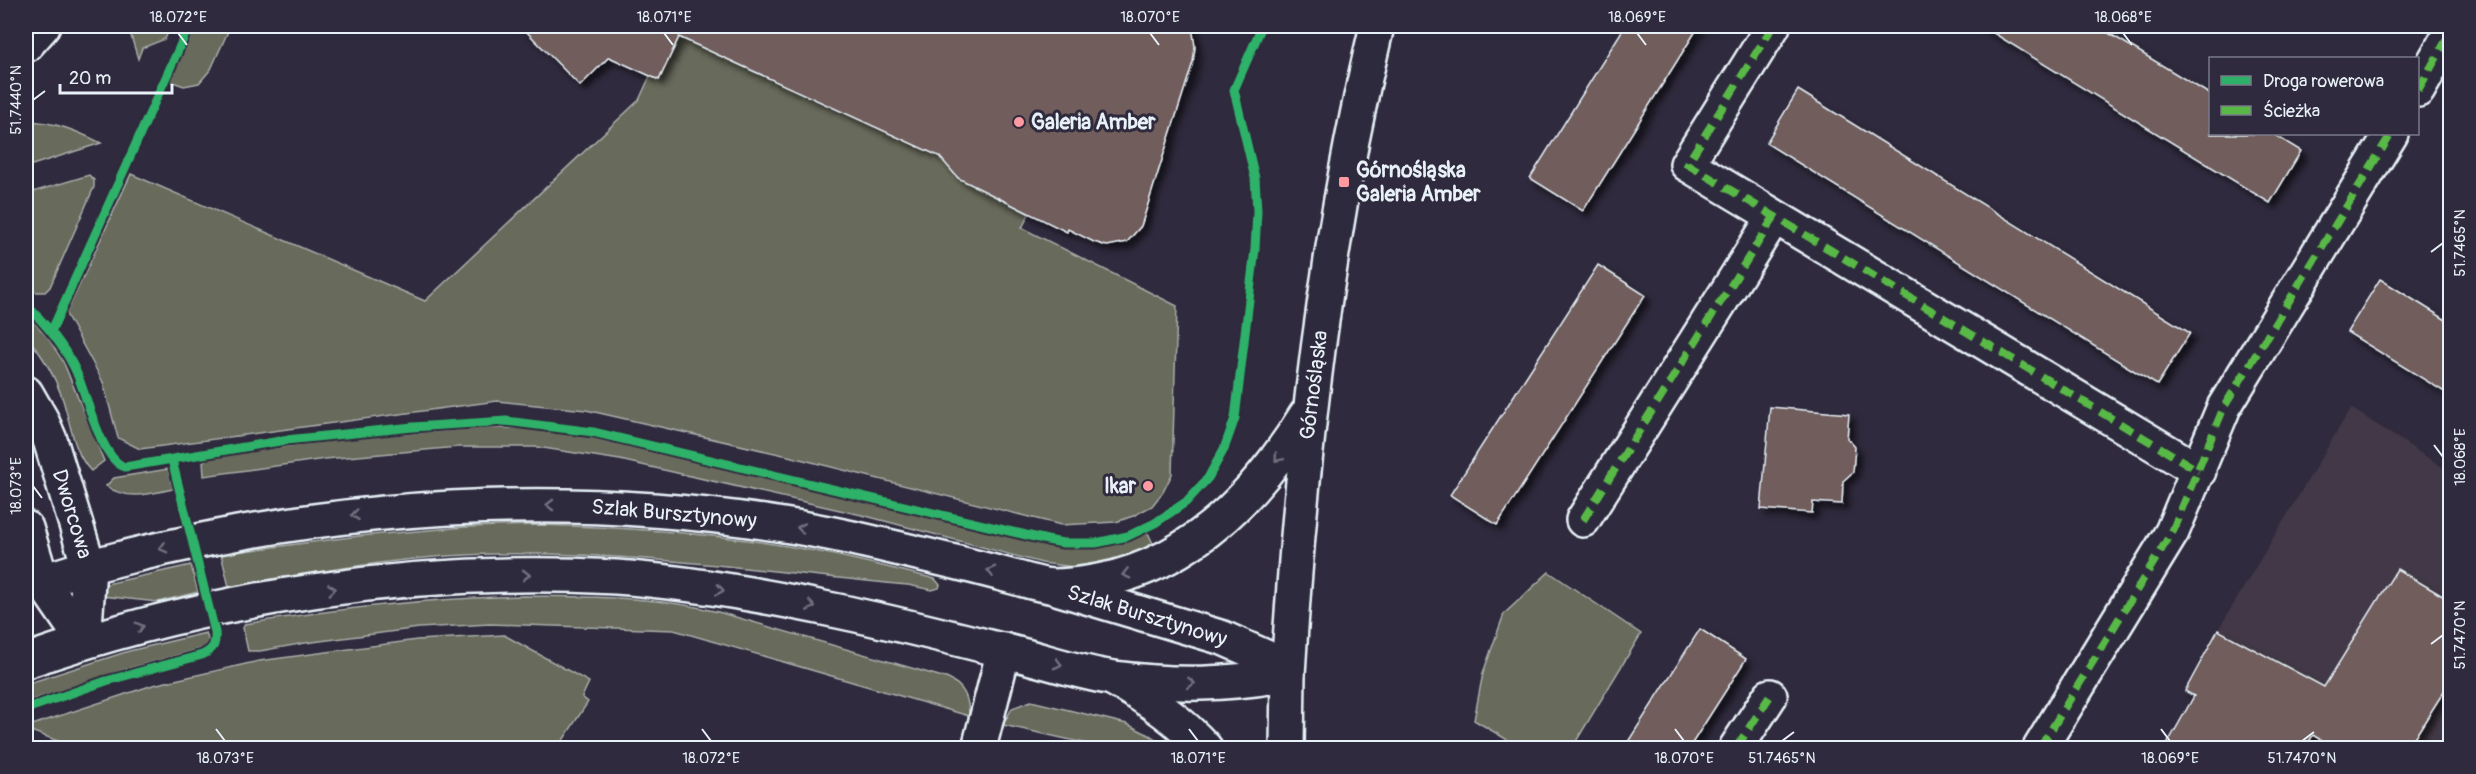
<svg xmlns="http://www.w3.org/2000/svg" width="2476" height="774" viewBox="0 0 2476 774" font-family="Pangolin,sans-serif">
  <defs>
    <filter id="shadow"><feDropShadow dx="5.5" dy="5.5" stdDeviation="3" flood-color="#0009"/></filter>
  </defs>
  <rect width="100%" height="100%" fill="#2f2a3d"/>
  <filter id="ink" filterUnits="userSpaceOnUse"><feTurbulence type="fractalNoise" baseFrequency=".0167" numOctaves="2"/><feDisplacementMap in="SourceGraphic" scale="12" xChannelSelector="R" yChannelSelector="G"/><feConvolveMatrix kernelMatrix="1 2 1 2 8 2 1 2 1" color-interpolation-filters="sRGB"/></filter>
  <g filter="url(#ink)">
    <path fill="#423946" d="M2351,408L2450,472V748H2165L2193,696L2185,691L2218,630Z"/>
    <path fill="#686a5b" stroke="#a8aeaa" stroke-width="1.5" d="M128,26H171L165,39L142,48L138,59Z
      M196,26L230,27L211,69L199,83L184,86L170,81Z
      M679,37L941,157L958,178L1029,214L1022,228L1177,306L1172,474L1163,492L1152,506L1133,516L1116,522L1061,525L788,456L586,410L497,401L140,449L118,438L103,382L66,314L131,174L425,301L639,100L650,76Z
      M26,121C53,121 77,131 101,143L26,167Z
      M89,175L94,180V187L50,287L45,292H36L26,282V194Z
      M26,313L48,338L63,361L104,461L91,471C73,453 70,420 62,397C54,374 42,354 26,336Z
      M491,428H539L572,433L1049,545C1085,551 1115,546 1148,533L1157,552L1091,569L1042,563L866,516L620,460L537,447H458L325,459L204,476L203,462L208,458C302,442 395,433 491,428Z
      M168,469L173,489C150,494 127,501 106,486L114,478Z
      M538,525C631,527 724,534 815,551C856,559 895,569 935,579L940,585L939,588L932,590L908,585C769,572 631,551 491,554C402,556 315,572 229,587L221,554L359,536L465,527Z
      M191,565L198,592L158,602L102,596V585Z
      M1549,572L1641,634L1572,748H1521L1474,720L1483,673L1504,614Z
      M525,596C589,597 656,596 718,612L946,678C964,685 969,698 969,716L674,630L490,624L419,628L305,643L260,651H248L243,628L245,624C339,608 431,598 525,596Z
      M206,633L209,642L204,648L197,650L123,670L26,702V684L129,651Z
      M504,635L589,682L582,697L588,702L558,748H77L31,731L26,732V727L153,685L259,661L417,640Z
      M1031,701L1127,724L1151,736L1169,748H1107L1003,725L1012,708Z"/>
    <path fill="#6f5d5c" stroke="#e8f1f8" stroke-width="1.5" filter="url(#shadow)" d="M521,26H1192L1195,47L1193,62L1141,226L1127,242L1107,246L1094,242L1068,229L1067,232L958,178L939,156L679,37L659,80L609,57L580,86Z
      M1625,26H1699L1583,211L1530,178Z
      M1982,26H2097L2211,95V134H2273L2301,151L2270,203Z
      M1798,90L2190,333L2157,385L1766,143Z
      M1598,265L1645,295L1497,525L1450,495Z
      M2380,279L2451,323V396L2347,332Z
      M1770,407L1849,414L1847,438L1855,447L1853,472L1843,481L1842,504L1813,502L1812,513L1761,509Z
      M2397,569L2451,601V680L2408,748H2334L2313,735L2305,748H2165L2194,696L2185,691L2218,630L2324,687Z
      M1700,629L1746,659L1689,748H1624Z"/>
    <g fill="none" stroke-linecap="round" stroke-linejoin="round">
      <defs>
        <path id="minor" d="M1773,26L1687,164L2199,471
          M26,45L43,26
          M2418,90L2450,34
          M26,393L41,419L50,440L89,567L84,642
          M1583,520L1774,217
          M26,528L42,581L84,642
          M1050,586L1223,638L1268,658L1288,674L1287,748
          M1112,678C1146,697 1179,719 1205,748
          M979,748L1004,650
          M1736,748L1770,696
          M2040,748L2172,532L2224,407L2391,134"/>
        <path id="major" d="M26,587C94,562 167,547 238,533C416,501 597,496 777,524C831,532 884,545 938,558C964,564 991,571 1017,578C1028,581 1040,585 1051,586C1066,586 1084,584 1099,581C1192,564 1258,493 1306,415
          M26,661C213,596 417,566 616,577C689,582 761,595 833,610C896,623 958,639 1021,655C1052,663 1084,674 1115,678C1175,686 1228,685 1288,674C1301,456 1326,238 1377,26"/>
      </defs>
      <use href="#minor" stroke="#e8f1f8" stroke-width="38"/>
      <use href="#major" stroke="#e8f1f8" stroke-width="38"/>
      <use href="#minor" stroke="#2f2a3d" stroke-width="33"/>
      <use href="#major" stroke="#2f2a3d" stroke-width="33"/>
      <path stroke="#58b947" stroke-width="8" stroke-dasharray="15 8" stroke-linecap="butt" d="M1773,26L1687,164L2199,471
        M2418,90L2450,34
        M1583,520L1774,217
        M1736,748L1770,696
        M2040,748L2172,532L2224,407L2391,134"/>
      <defs>
        <path id="cycleway" d="M26,305C45,323 62,343 74,367C86,390 100,460 125,467L286,440L413,427L506,421L593,432L1047,540L1063,543H1096L1128,536L1155,523L1186,502L1208,478L1224,449L1235,418L1255,249L1257,211L1255,178L1234,90L1262,26
          M51,332L189,26
          M26,709L106,681L202,655C214,649 216,644 215,632L172,460"/>
      </defs>
      <use href="#cycleway" stroke="#2f2a3d" stroke-width="13"/>
      <use href="#cycleway" stroke="#2db169" stroke-width="9"/>
    </g>
    <defs><path id="oneway-chevron" d="M-2-3.5L2.5 0L-2 3.5" fill="none" stroke-width="1.6" stroke-linecap="round" stroke-linejoin="round" transform="scale(1.5)"/></defs>
    <g stroke="#70707e">
      <use href="#oneway-chevron" transform="translate(1278 458) rotate(130)"/>
      <use href="#oneway-chevron" transform="translate(550 505) rotate(180)"/>
      <use href="#oneway-chevron" transform="translate(355 515) rotate(173)"/>
      <use href="#oneway-chevron" transform="translate(801 528) rotate(-170)"/>
      <use href="#oneway-chevron" transform="translate(163 548) rotate(166)"/>
      <use href="#oneway-chevron" transform="translate(991 571) rotate(-166)"/>
      <use href="#oneway-chevron" transform="translate(1126 574) rotate(166)"/>
      <use href="#oneway-chevron" transform="translate(526 575)"/>
      <use href="#oneway-chevron" transform="translate(332 589) rotate(-8)"/>
      <use href="#oneway-chevron" transform="translate(720 590) rotate(9)"/>
      <use href="#oneway-chevron" transform="translate(811 606) rotate(11)"/>
      <use href="#oneway-chevron" transform="translate(140 627) rotate(-15)"/>
      <use href="#oneway-chevron" transform="translate(1058 664) rotate(14)"/>
      <use href="#oneway-chevron" transform="translate(1191 683) rotate(2)"/>
    </g>
  </g>
  <path fill="none" stroke="#e8f1f8" stroke-width="2" d="M178,33L187,45M664,33L673,45M1150,33L1159,45M1637,33L1646,45M2123,33L2132,45M33,100L45,91M2431,252L2443,243M2434,445L2443,457M33,486L42,498M2431,644L2443,635M216,729L225,741M702,729L711,741M1189,729L1198,741M1675,729L1684,741M2161,729L2170,741M1782,741L1794,732M2302,741L2314,732"/>
  <g fill="#ff9aa2" stroke="#2f2a3d" stroke-width="2">
    <circle cx="1019" cy="122" r="6"/>
    <rect x="1338" y="176" width="12" height="12" rx="3"/>
    <circle cx="1148" cy="486" r="6"/>
  </g>
  <g text-anchor="middle" dominant-baseline="central" stroke-width="6" stroke-linejoin="round" paint-order="stroke">
    <g font-size="21" font-weight="bold" fill="#e8f1f8" stroke="#2f2a3d" text-anchor="start">
      <text x="1031" y="122">Galeria Amber</text>
      <text x="1356" y="170">Górnośląska<tspan x="1356" dy="24">Galeria Amber</tspan></text>
      <text x="1136" y="486" text-anchor="end">Ikar</text>
    </g>
    <g font-size="21" fill="#e8f1f8" stroke="#2f2a3d">
      <text transform="translate(1314 385) rotate(-83)">Górnośląska</text>
      <text transform="translate(72 514) rotate(73)">Dworcowa</text>
      <text transform="translate(674 514) rotate(5)">Szlak Bursztynowy</text>
      <text transform="translate(1147 616) rotate(17)">Szlak Bursztynowy</text>
    </g>
  </g>
  <rect width="2476" height="774" fill="none" stroke="#2f2a3d" stroke-width="66"/>
  <rect x="2209" y="57" width="210" height="78" fill="#2f2a3d" stroke="#797a88" stroke-width="1.5"/>
  <rect x="2221" y="76" width="30" height="9" fill="#2db169" stroke="#797a88" stroke-width="1.5"/>
  <text x="2263" y="87" font-size="18" fill="#e8f1f8">Droga rowerowa</text>
  <rect x="2221" y="106" width="30" height="9" fill="#58b947" stroke="#797a88" stroke-width="1.5"/>
  <text x="2263" y="117" font-size="18" fill="#e8f1f8">Ścieżka</text>
  <path d="M60 84v9h112v-9" fill="none" stroke="#e8f1f8" stroke-width="3"/>
  <text x="69" y="84" font-size="18" fill="#e8f1f8" stroke="#2f2a3d" stroke-width="4.5" paint-order="stroke">20 m</text>
  <rect x="33" y="33" width="2410" height="708" fill="none" stroke="#e8f1f8" stroke-width="2"/>
  <g font-size="15" text-anchor="middle" fill="#e8f1f8">
    <text x="178" y="22">18.072°E</text>
    <text x="664" y="22">18.071°E</text>
    <text x="1150" y="22">18.070°E</text>
    <text x="1637" y="22">18.069°E</text>
    <text x="2123" y="22">18.068°E</text>
    <text transform="translate(16 100) rotate(-90)" y="5">51.7440°N</text>
    <text transform="translate(2460 243) rotate(-90)" y="5">51.7465°N</text>
    <text transform="translate(2460 457) rotate(-90)" y="5">18.068°E</text>
    <text transform="translate(16 486) rotate(-90)" y="5">18.073°E</text>
    <text transform="translate(2460 635) rotate(-90)" y="5">51.7470°N</text>
    <text x="225" y="763">18.073°E</text>
    <text x="711" y="763">18.072°E</text>
    <text x="1198" y="763">18.071°E</text>
    <text x="1684" y="763">18.070°E</text>
    <text x="1782" y="763">51.7465°N</text>
    <text x="2170" y="763">18.069°E</text>
    <text x="2302" y="763">51.7470°N</text>
  </g>
</svg>
